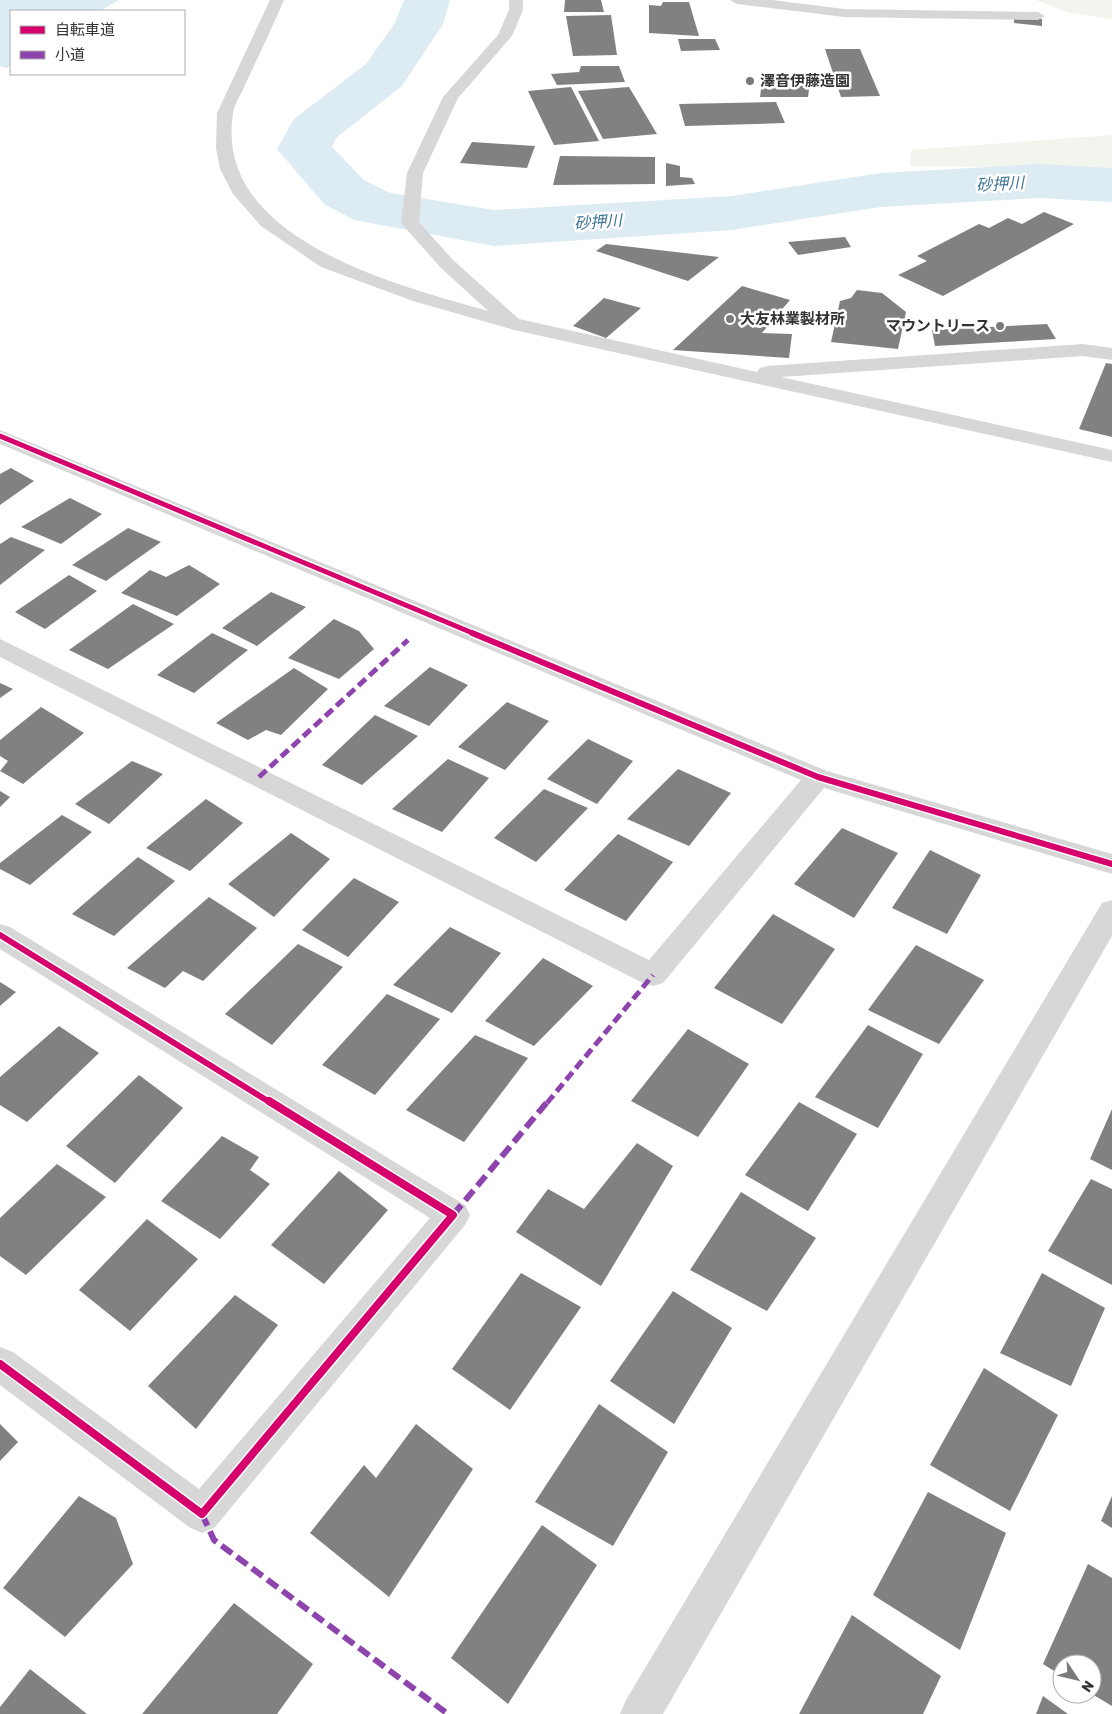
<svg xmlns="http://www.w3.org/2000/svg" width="1112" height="1714" viewBox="0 0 1112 1714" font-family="Rubik,'Noto Sans JP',sans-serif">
  <rect width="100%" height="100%" fill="#fff"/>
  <path fill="#f1f5ed" d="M1036,0H1112V19L1069,13Z
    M1112,135V169L910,166L911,150Z"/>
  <path fill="#ddebf3" d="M0,0H119L100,11H11V65L7,68L0,66Z"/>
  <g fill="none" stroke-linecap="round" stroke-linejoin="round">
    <path fill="#ddebf3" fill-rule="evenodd" d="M404,0H450L443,24L402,86L336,138L332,147L364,180L390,193L494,210L732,196L881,173L1038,164L1112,168V202L1038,198L881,207L732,230L494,246L354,220L324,204L277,149L294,119L366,64L395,23Z"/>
  </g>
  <path fill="#818181" d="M565,0H601L604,12H564Z
    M663,2H689L699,36L649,33V5L661,6Z
    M611,15L617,55L573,56L566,16Z
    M1014,16L1042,19V26L1014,23Z
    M678,39H715L720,50L681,51Z
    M825,49H860L880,96L841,97Z
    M581,66H619L625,82L557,85L551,74L579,72Z
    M762,82L810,83L808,97H760Z
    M571,87L599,141L554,145L528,91Z
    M629,87L657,134L603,139L578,91Z
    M776,102L785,123L685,126L679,104Z
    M472,142L535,146L527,168L460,163Z
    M560,156L655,157V184L553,185Z
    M666,163L680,166V177L692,178L695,184L666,186Z
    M1044,212L1074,224L943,296L898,275L927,261L917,256L979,224L989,228L1008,218L1022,224Z
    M845,237L851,247L798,255L788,242Z
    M606,244L719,257L688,281L596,251Z
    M742,286L790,300L762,333L792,334L789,358L673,350Z
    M857,290L882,293L906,312L898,349L831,342L840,301L851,298Z
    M604,298L641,308L606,338L573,326Z
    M1047,324L1056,339L935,346L932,330Z
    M1106,363L1112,364V437L1079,429Z
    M11,468L34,481L0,505V474Z
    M70,498L102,514L61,544L21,527Z
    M128,528L161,542L106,581L72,565Z
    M11,537L45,550L0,585V544Z
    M189,565L220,584L177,616L121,593L150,570L166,577Z
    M69,575L97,591L45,629L15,612Z
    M271,592L306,607L257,646L222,628Z
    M133,604L174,624L108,669L69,650Z
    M334,619L359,631L374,649L339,679L288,658Z
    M212,633L248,650L194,693L157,675Z
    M430,667L468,685L429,726L384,706Z
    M294,668L328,689L281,735L266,730L248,740L216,723Z
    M0,683L13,689L0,698Z
    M507,702L549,721L505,770L458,747Z
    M41,707L84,733L23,784L0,771L8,761L0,756V740Z
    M375,715L418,736L362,785L322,765Z
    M588,739L633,761L597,804L547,779Z
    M448,759L489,778L442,832L392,809Z
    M132,761L163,774L109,824L75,804Z
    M678,769L731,793L689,846L627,819Z
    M544,789L588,808L536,862L494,838Z
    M0,791L10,797L0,807Z
    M206,799L243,823L190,871L146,848Z
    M62,815L92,832L30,885L0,869V863Z
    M842,828L898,853L854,918L794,884Z
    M291,833L330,859L274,917L228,884Z
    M618,834L673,862L626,921L564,890Z
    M930,850L981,875L947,934L892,908Z
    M138,857L175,881L114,936L72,914Z
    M354,878L399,902L348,957L302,930Z
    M209,897L257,928L203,981L183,971L165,988L127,968Z
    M773,914L835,949L782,1024L714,988Z
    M450,927L501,953L452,1013L393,985Z
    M298,944L343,967L272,1045L225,1014Z
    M916,945L984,980L939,1044L868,1010Z
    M543,958L593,986L534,1046L485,1021Z
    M0,982L16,992L0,1006Z
    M387,994L440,1019L375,1095L322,1065Z
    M868,1025L923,1054L878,1128L815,1097Z
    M59,1026L99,1053L27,1122L0,1105V1077Z
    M688,1029L749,1064L698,1137L631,1101Z
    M475,1035L528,1058L464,1142L406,1110Z
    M139,1075L183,1108L115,1183L66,1146Z
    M799,1102L857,1134L808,1211L745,1175Z
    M1112,1109V1170L1090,1159Z
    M222,1136L259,1157L250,1170L270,1184L220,1239L161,1201Z
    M637,1143L673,1166L601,1286L516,1232L548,1189L584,1209Z
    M57,1164L106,1197L26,1275L0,1256V1218Z
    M339,1171L388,1210L324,1284L271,1245Z
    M1091,1179L1112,1189V1285L1048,1251Z
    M741,1192L816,1238L767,1311L690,1270Z
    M147,1219L198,1259L130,1331L79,1290Z
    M521,1273L581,1307L510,1410L452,1369Z
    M1042,1273L1105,1308L1071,1386L1000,1353Z
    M673,1291L732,1328L674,1424L610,1381Z
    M235,1295L278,1325L196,1429L148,1386Z
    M984,1368L1058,1415L1010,1511L930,1465Z
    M599,1404L668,1452L613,1546L535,1502Z
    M0,1424L18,1442L0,1461Z
    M416,1424L473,1469L389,1597L310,1533L364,1465L376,1478Z
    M928,1492L1006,1533L960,1650L873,1595Z
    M79,1496L116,1518L133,1564L65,1637L3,1588Z
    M1112,1496V1528L1101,1521Z
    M542,1525L597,1565L508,1704L451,1658Z
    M1088,1564L1112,1578V1706L1092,1694V1664H1062V1676L1043,1664Z
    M234,1603L313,1664L277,1714H142Z
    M852,1615L941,1676L923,1714H799Z
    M30,1669L87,1714H0V1707Z
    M1043,1696L1068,1714H1036Z"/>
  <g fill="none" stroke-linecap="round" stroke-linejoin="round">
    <path fill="#d7d7d7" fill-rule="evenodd" d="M270,0H284C272,28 259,55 246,83C242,93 234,104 233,114C213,240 398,285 488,311L441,268L401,223L407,173L443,97L498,35L509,10V0H523V10L512,36L458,98L423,173L419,222L453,260L519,319L757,372L760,368L767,366L1083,344L1112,348V360L1083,356L781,377L1112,450V462L514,330L413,301L321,267L261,226L233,194L220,169L216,148L217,113Z
      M730,0H772L844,9L1038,12L1045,16L1038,20L844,17L737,4Z
      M0,430L827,771L1112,854V874L824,788L663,983L653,986L643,983L0,657V639L649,960L801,780L0,444Z
      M1112,900V936L663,1714H620L626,1700L1102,903Z
      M0,924L10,927L465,1205L470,1215L465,1225L215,1527L202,1533L189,1527L0,1385V1347L13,1352L199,1489L430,1218L0,949Z"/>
    <path stroke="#8e44ad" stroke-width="5" stroke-dasharray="10 5" stroke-linecap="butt" d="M259,777L408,640
      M547,1103L653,975"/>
    <path stroke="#8e44ad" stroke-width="6" stroke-dasharray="13 6" stroke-linecap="butt" d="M453,1215L548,1101
      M202,1514L214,1540L448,1714"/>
    <defs>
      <path id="cycleway-far2" d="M0,436L475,634"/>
      <path id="cycleway-far1" d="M472,633L818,777L1112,864
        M0,935L271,1103"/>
      <path id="cycleway" d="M0,1364L202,1514L453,1215L269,1101"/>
    </defs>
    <use href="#cycleway-far2" stroke="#fff" stroke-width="8"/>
    <use href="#cycleway-far1" stroke="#fff" stroke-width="9"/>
    <use href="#cycleway" stroke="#fff" stroke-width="11"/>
    <use href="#cycleway-far2" stroke="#d6006c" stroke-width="5"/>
    <use href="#cycleway-far1" stroke="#d6006c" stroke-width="6"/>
    <use href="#cycleway" stroke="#d6006c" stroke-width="8"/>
  </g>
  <g fill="#7a7a7a" stroke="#fff" stroke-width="2">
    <circle cx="750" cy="81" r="5"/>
    <circle cx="730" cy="319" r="5"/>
    <circle cx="1000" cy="326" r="5"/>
  </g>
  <g text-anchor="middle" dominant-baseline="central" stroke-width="5" stroke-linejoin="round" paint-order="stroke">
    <g font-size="15" font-weight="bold" fill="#333" stroke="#fff" text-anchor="start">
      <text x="760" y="81">澤音伊藤造園</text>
      <text x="740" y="319">大友林業製材所</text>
      <text x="990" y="326" text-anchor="end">マウントリース</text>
    </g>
    <g font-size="16" font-style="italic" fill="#3f7597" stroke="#fff">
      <text transform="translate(1000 184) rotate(-3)">砂押川</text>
      <text transform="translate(598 222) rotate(-4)">砂押川</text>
    </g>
  </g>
  <rect x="10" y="10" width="175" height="65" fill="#ffffff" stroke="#adadad"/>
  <rect x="20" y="26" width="25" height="8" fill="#d6006c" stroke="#adadad"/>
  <text x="55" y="35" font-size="15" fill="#333333">自転車道</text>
  <rect x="20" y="51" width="25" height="8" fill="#8e44ad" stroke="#adadad"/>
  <text x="55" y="60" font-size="15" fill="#333333">小道</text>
  <g transform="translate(1077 1679) rotate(125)"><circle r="24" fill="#ffffff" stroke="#adadad"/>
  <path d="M0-4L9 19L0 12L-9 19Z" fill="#7a7a7a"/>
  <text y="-8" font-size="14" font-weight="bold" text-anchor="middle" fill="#333333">N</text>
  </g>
</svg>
